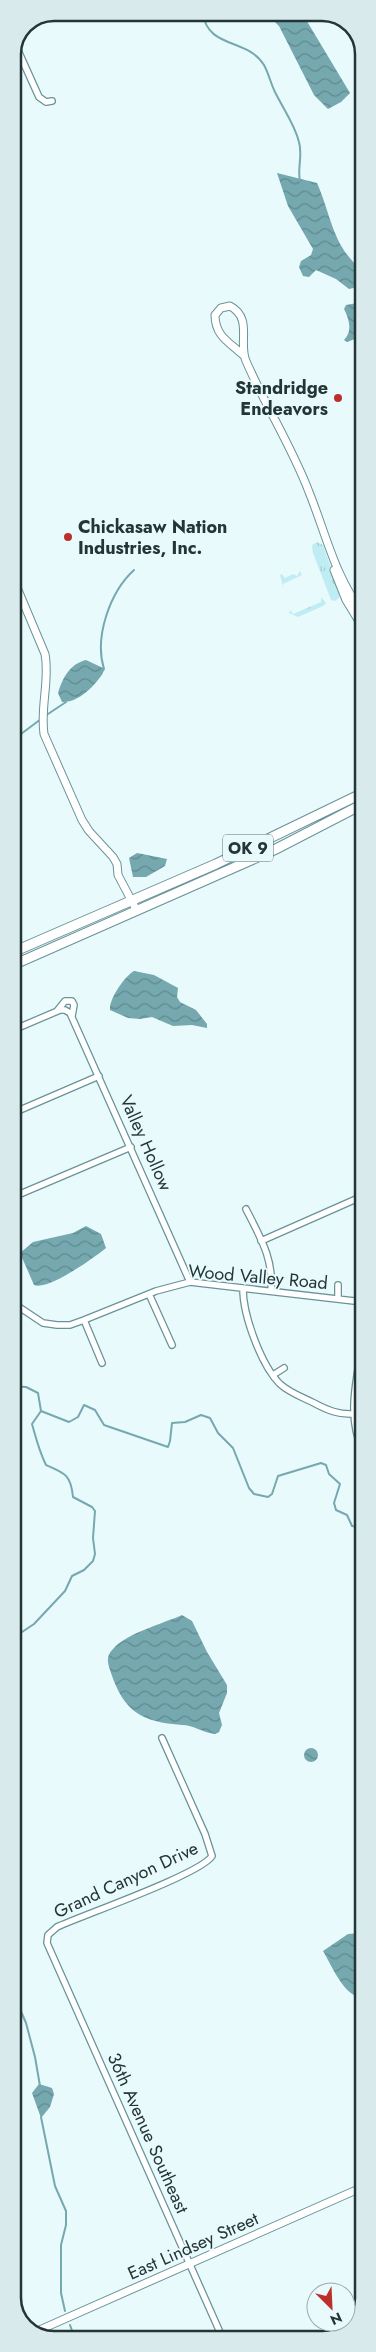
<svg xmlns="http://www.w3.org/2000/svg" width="376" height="2352" viewBox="0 0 376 2352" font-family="Jost,sans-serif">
  <defs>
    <pattern id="grass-tufts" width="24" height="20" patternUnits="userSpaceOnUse" patternTransform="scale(1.25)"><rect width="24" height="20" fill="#c0edf3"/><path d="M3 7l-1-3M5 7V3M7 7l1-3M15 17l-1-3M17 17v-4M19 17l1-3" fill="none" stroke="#a5ccd1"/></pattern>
    <pattern id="water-waves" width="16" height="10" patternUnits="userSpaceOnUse" patternTransform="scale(1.25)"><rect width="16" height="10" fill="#75a8af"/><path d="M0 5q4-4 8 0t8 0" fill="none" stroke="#608a8f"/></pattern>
  </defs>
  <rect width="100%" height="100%" fill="#e8fafc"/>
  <path fill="url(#grass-tufts)" d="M317,542L323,545L340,592L339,598L335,601L331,600L313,553L312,545Z
    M300,571L302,575L283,584L284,590L280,575L282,574L285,578L293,574L297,576Z
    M321,597L326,603L323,606L298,617L289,613L290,610L293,614L321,602Z"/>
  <path fill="url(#water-waves)" d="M266,13H302L350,93L341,102L328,109L314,95L279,26Z
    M277,173L317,183C332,217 332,246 363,271V286L349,289L336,279L316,270L309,277L303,276L299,267L301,261L311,255L313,249L288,206Z
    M363,302V340L355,339L347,342L344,340C353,331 349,319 344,309L346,305Z
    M86,660L103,668V673C95,686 78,703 62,702L58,693C63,677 70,664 86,660Z
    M137,853L167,859L165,866L146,877H133L129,858Z
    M134,971L154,975L178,988L177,997L180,1002L196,1010L207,1024V1028L192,1025L173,1026L152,1017L140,1019L128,1018L110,1010C109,999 124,977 134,971Z
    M86,1226L101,1234L106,1248C95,1257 48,1291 34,1285L20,1253L33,1242L73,1233Z
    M182,1615L192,1621L207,1652L227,1685V1693L219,1713L222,1725L219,1732L215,1734C204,1733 193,1725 182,1725C142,1722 124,1712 111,1673C108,1664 105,1657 113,1649C127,1633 162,1624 182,1615Z
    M304 1755a7 7 0 1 1 14 0a7 7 0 1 1-14 0Z
    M363,1933V1998C344,1997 332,1966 323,1951L348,1934Z
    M39,2084L52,2088L54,2094L50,2107L41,2118L32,2093Z"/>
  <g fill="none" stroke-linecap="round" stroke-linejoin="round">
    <path stroke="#75a8af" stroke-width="2" d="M203,13C207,49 248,38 264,65C269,74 271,85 276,94C284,110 295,125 299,142C303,156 297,168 300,181
      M355,288L356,303H358
      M102,672L104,669C94,637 110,592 134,570
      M45,716L66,702
      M13,740L41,719
      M13,1386L26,1387L38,1393L41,1411
      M41,1411L69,1422L78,1417L84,1405L95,1410L104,1425L168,1447L170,1441L172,1423L185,1422L201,1415L210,1418L218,1433L233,1448L249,1488L254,1494L268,1497L272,1494L278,1476L321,1463L326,1465L329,1474L340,1484L334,1503L336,1510L347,1515L352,1526L358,1527L363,1525
      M13,1645L19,1634L34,1624L65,1591L72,1576L84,1570L93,1561L95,1554L93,1538L95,1511L92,1507L73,1497C71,1475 65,1473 46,1465C39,1451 36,1438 32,1424L41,1411
      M13,1924V1931
      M13,1933V1937
      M13,1940V1943
      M13,1948V1951
      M13,1985L14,1995L26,2023L35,2057L40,2086
      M41,2117L55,2186L66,2211V2225L61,2245V2293L65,2311
      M70,2325L75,2339"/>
    <defs>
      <path id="minor" d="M16,46L39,97L46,102L52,101
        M57,1011L65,1001H72L74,1005L72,1016
        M13,1030L60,1010H65L70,1013L190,1282
        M13,1113L99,1076
        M13,1197L131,1147
        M246,1209C260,1237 274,1259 271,1291
        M261,1241L363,1196
        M243,1289C243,1315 261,1365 280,1384C290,1393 302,1397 314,1403C327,1410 339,1415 354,1414
        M149,1294L172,1345
        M338,1299V1285
        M13,1303L43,1323L57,1325H70L84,1320L156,1291L190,1282L363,1302
        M84,1320L102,1363
        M363,1341C357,1376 346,1418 363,1451
        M273,1375L284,1368
        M162,1738L205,1834L212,1856C201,1874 83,1915 57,1927L48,1935L47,1943L223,2339"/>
      <path id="tertiary" d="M243,355C229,342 215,336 215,315L221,308L230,306C253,318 238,343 246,361C265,405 292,447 309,492C326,534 335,577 363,613
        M334,570L346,600L363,628
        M13,578L45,654C50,680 40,707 44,734L82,820L89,831L113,857L117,864L118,875L137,911
        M35,2332L363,2187"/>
      <path id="trunk" d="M13,952L216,864L363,793
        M13,965L274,850L363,804"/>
    </defs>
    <use href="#minor" stroke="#699398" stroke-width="8"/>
    <use href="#tertiary" stroke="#699398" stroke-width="9"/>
    <use href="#trunk" stroke="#699398" stroke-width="11"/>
    <use href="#minor" stroke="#fff" stroke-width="5.5"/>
    <use href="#tertiary" stroke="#fff" stroke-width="7"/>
    <use href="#trunk" stroke="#fff" stroke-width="9"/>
  </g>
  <g fill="#bd2f2b" stroke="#e8fafc" stroke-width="2">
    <circle cx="338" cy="398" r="5"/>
    <circle cx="68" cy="537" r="5"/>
  </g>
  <g text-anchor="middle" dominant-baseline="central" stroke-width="4" stroke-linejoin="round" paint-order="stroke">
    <rect fill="#e8fafc" stroke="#5f7073" stroke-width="1" x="223" y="834.5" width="50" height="27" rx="4"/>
    <g font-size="16" font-weight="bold" fill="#243538">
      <text x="248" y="848">OK 9</text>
    </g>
    <g font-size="18" font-weight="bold" fill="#243538" stroke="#e8fafc" text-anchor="end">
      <text x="328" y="388">Standridge<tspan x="328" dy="21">Endeavors</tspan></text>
      <text x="78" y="527" text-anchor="start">Chickasaw Nation<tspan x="78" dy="21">Industries, Inc.</tspan></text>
    </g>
    <g font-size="18" fill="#243538" stroke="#e8fafc">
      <text transform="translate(146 1143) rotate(66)">Valley Hollow</text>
      <text transform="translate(258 1277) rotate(5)">Wood Valley Road</text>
      <text transform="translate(126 1880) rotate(-25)">Grand Canyon Drive</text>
      <text transform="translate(148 2133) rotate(66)">36th Avenue Southeast</text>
      <text transform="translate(193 2246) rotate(-24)">East Lindsey Street</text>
    </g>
  </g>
  <path d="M0 0H376V2352H0ZM54 21H322A33 33 0 0 1 355 54V2298A33 33 0 0 1 322 2331H54A33 33 0 0 1 21 2298V54A33 33 0 0 1 54 21Z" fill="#d8eaec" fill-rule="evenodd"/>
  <path fill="none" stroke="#243538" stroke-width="2.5" d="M54 21H322A33 33 0 0 1 355 54V2298A33 33 0 0 1 322 2331H54A33 33 0 0 1 21 2298V54A33 33 0 0 1 54 21Z"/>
  <g transform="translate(331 2307) rotate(156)"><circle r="24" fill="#e8fafc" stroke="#9aabae"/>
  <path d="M0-4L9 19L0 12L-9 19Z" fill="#bd2f2b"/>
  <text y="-8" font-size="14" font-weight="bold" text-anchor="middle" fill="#243538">N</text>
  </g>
</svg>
